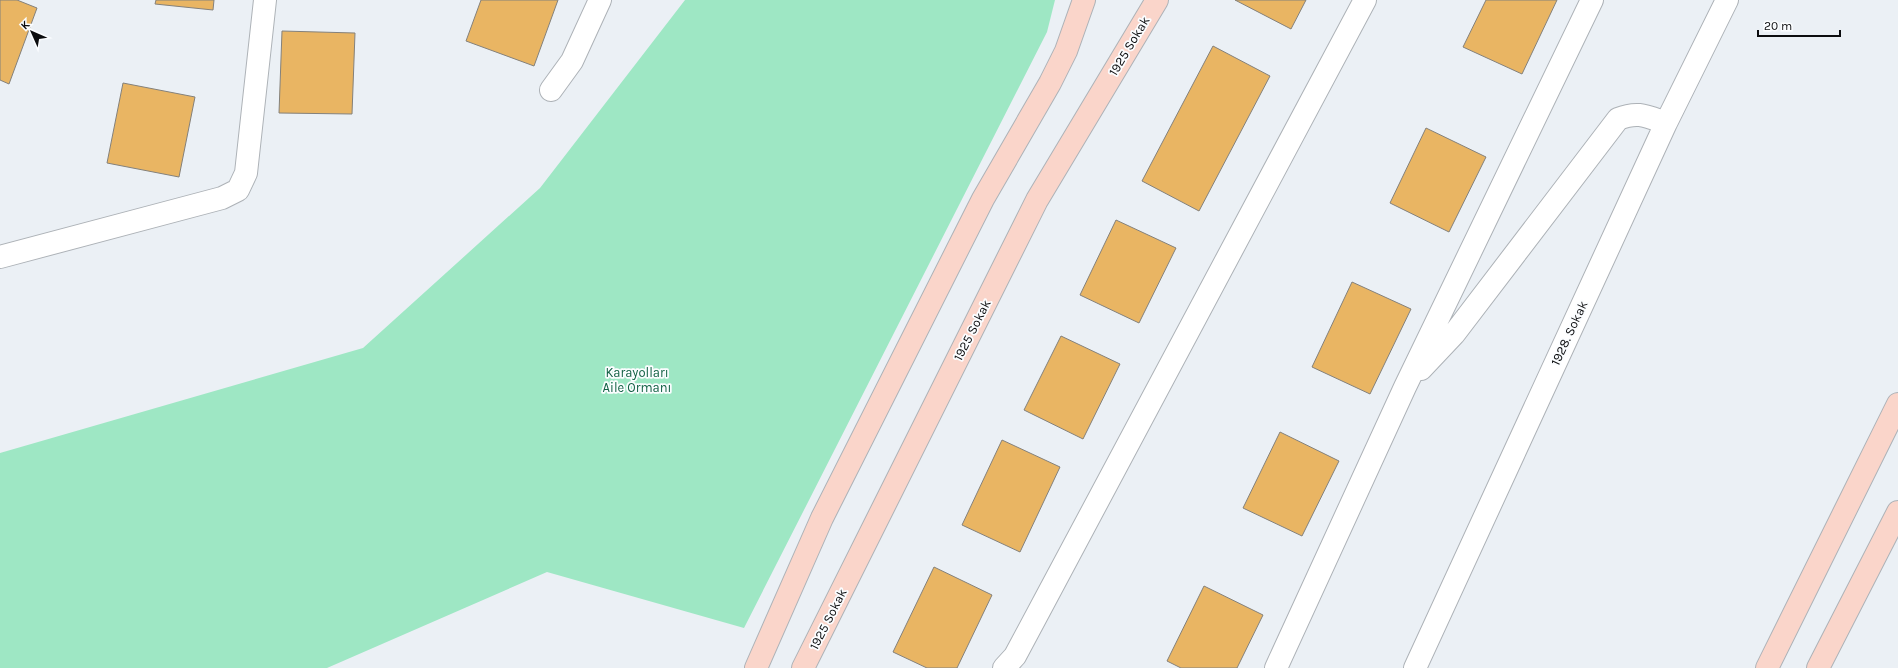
<svg xmlns="http://www.w3.org/2000/svg" width="1898" height="668" viewBox="0 0 1898 668" font-family="Karla,sans-serif">
  <rect width="100%" height="100%" fill="#ebf0f5"/>
  <path fill="#9ee7c4" d="M685,0H1055L1047,32L744,628L547,572L327,668H0V453L363,348L540,188Z"/>
  <path fill="#e9b563" stroke="#84817b" d="M0,0H17L37,8L9,84L0,80Z
    M156,0H214L213,10L155,4Z
    M481,0H558L534,66L466,41Z
    M1235,0H1306L1291,29Z
    M1486,0H1557L1522,74L1463,47Z
    M282,31L355,33L352,114L279,113Z
    M1213,46L1270,76L1199,211L1142,181Z
    M123,83L195,97L179,177L107,163Z
    M1426,128L1486,157L1449,232L1390,203Z
    M1116,220L1176,248L1139,323L1080,295Z
    M1352,282L1411,309L1370,394L1312,367Z
    M1061,336L1120,364L1083,439L1024,410Z
    M1280,432L1339,461L1302,536L1243,508Z
    M1002,440L1060,467L1020,552L962,525Z
    M934,567L992,595L957,668H927L893,652Z
    M1204,586L1263,615L1237,668H1181L1167,661Z"/>
  <g fill="none" stroke-linecap="round" stroke-linejoin="round">
    <defs>
      <path id="street" d="M551,90L572,61L600,0
        M0,257L222,198L238,190L246,173L265,0
        M1421,369L1454,334L1618,119C1638,111 1646,116 1666,123
        M1004,668L1015,656L1046,598L1365,0
        M1276,668L1405,387L1592,0
        M1415,668L1666,123L1727,0"/>
      <path id="secondary" d="M756,668L822,518L983,199L1050,83L1066,51L1084,0
        M803,668L1037,200L1157,0
        M1767,668L1898,404
        M1818,668L1898,512"/>
    </defs>
    <use href="#street" stroke="#adb2b7" stroke-width="24"/>
    <use href="#secondary" stroke="#adb2b7" stroke-width="24"/>
    <use href="#street" stroke="#fff" stroke-width="22"/>
    <use href="#secondary" stroke="#fad5ca" stroke-width="22"/>
  </g>
  <g text-anchor="middle" dominant-baseline="central" stroke-width="3.5" stroke-linejoin="round" paint-order="stroke">
    <g font-size="13" fill="#0c0d0f" stroke="#fbfdff">
      <text transform="translate(1129 46) rotate(-59)">1925 Sokak</text>
      <text transform="translate(972 330) rotate(-63)">1925 Sokak</text>
      <text transform="translate(1569 333) rotate(-65)">1928. Sokak</text>
      <text transform="translate(828 619) rotate(-63)">1925 Sokak</text>
    </g>
    <g font-size="13" fill="#136245" stroke="#fbfdff">
      <text x="637" y="372">Karayolları<tspan x="637" dy="15">Aile Ormanı</tspan></text>
    </g>
  </g>
  <g transform="translate(32 32) rotate(315)" stroke="#fbfdff" stroke-width="3" paint-order="stroke">
  <path d="M0-3L7 15L0 10L-7 15Z" fill="#0c0d0f"/>
  <text y="-6" font-size="11" font-weight="bold" text-anchor="middle" fill="#0c0d0f">K</text>
  </g>
  <path d="M1758 30v6h82v-6" fill="none" stroke="#0c0d0f" stroke-width="2"/>
  <text x="1764" y="30" font-size="12" fill="#0c0d0f" stroke="#fbfdff" stroke-width="3" paint-order="stroke">20 m</text>
</svg>
